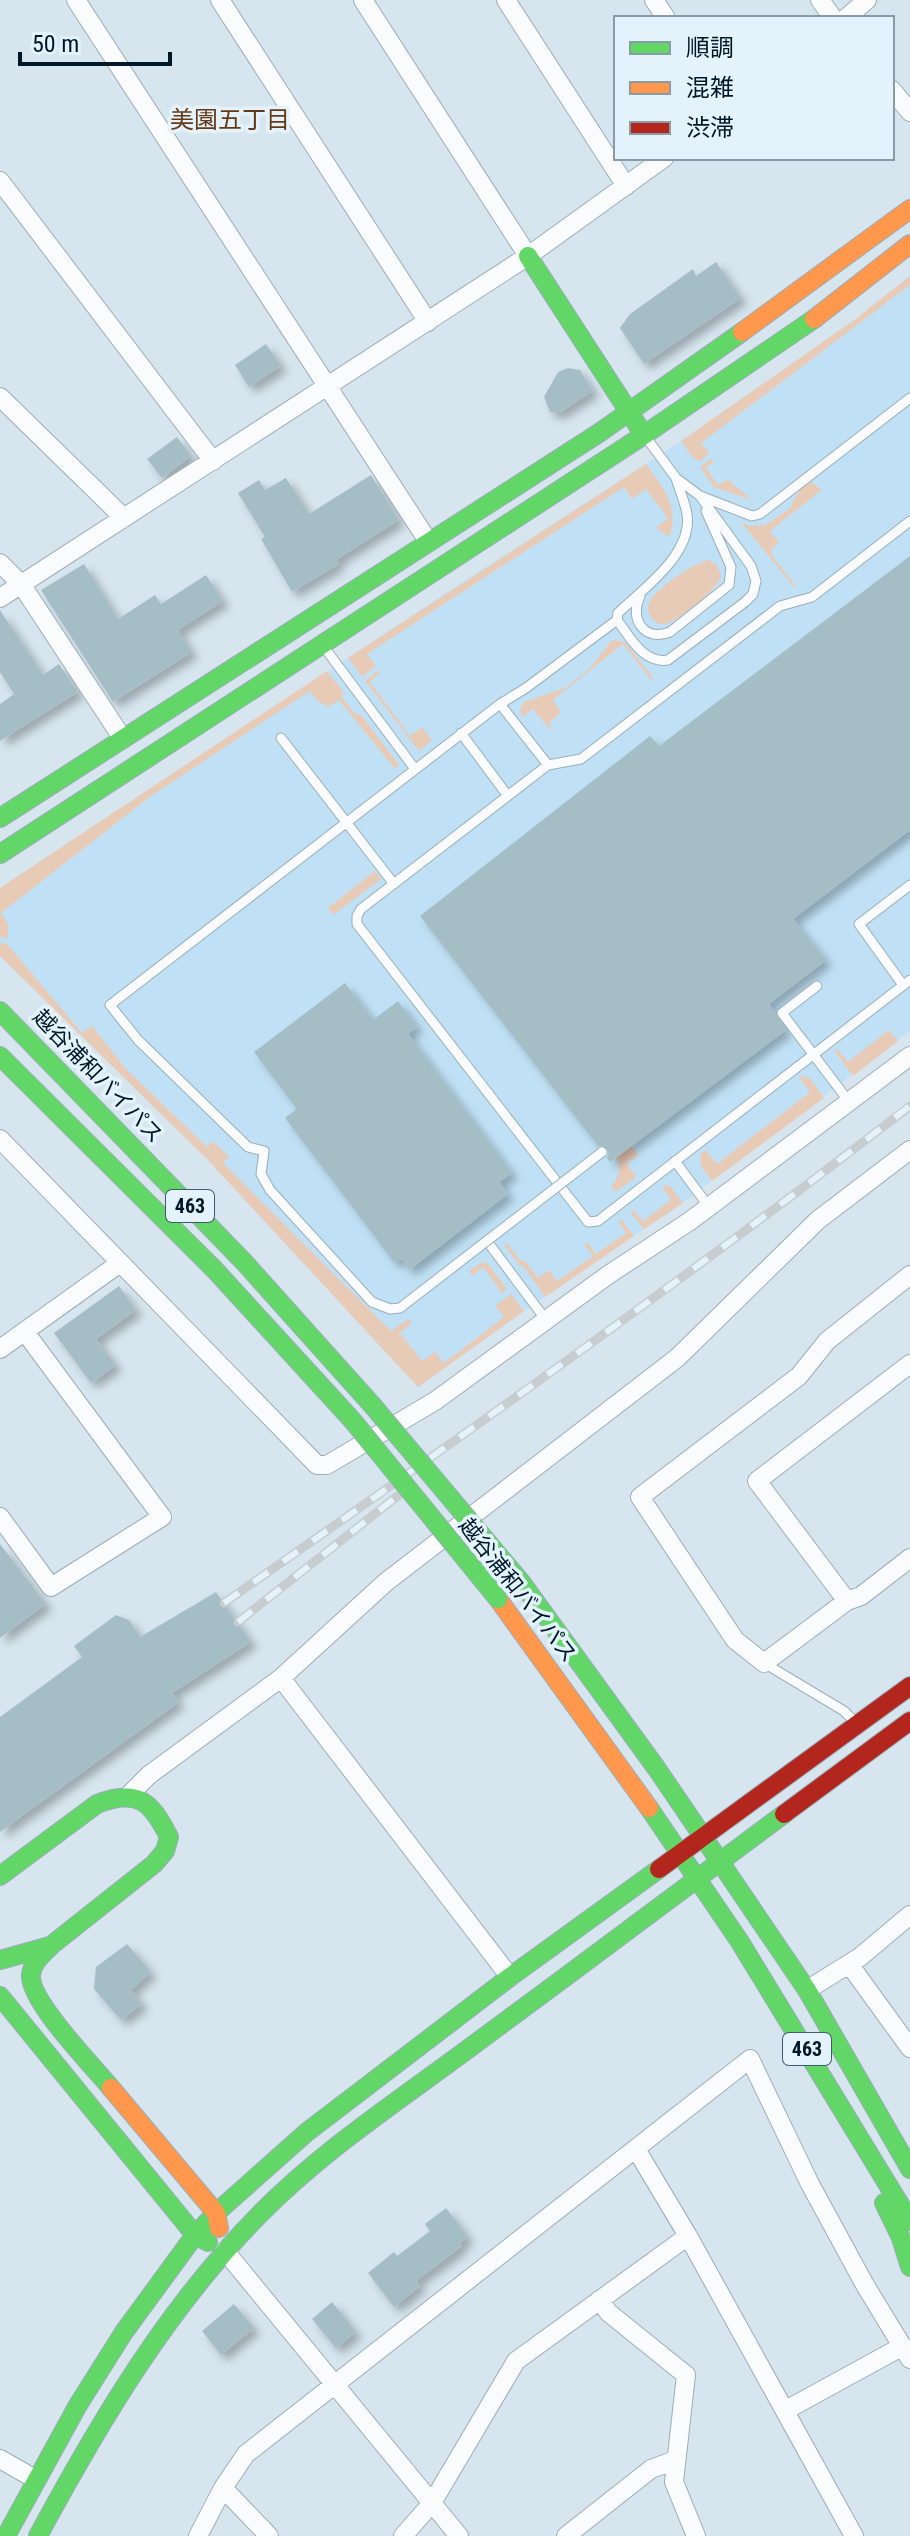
<svg xmlns="http://www.w3.org/2000/svg" width="910" height="2536" viewBox="0 0 910 2536" font-family="'Roboto Condensed','Noto Sans JP',sans-serif">
  <defs>
    <filter id="shadow"><feDropShadow dx="6" dy="6" stdDeviation="4" flood-color="#0004"/></filter>
  </defs>
  <rect width="100%" height="100%" fill="#d6e5ee"/>
  <path fill="#c0e1f5" d="M910,276V1031L669,1213L599,1258L418,1387L207,1159L0,956V888L449,591L689,436L853,321Z"/>
  <path fill="#e8cbb7" d="M910,276V285L701,443L709,453L701,461L694,459L681,441L853,321Z
    M712,458L714,461L706,468L718,485L728,479C735,488 744,491 751,500L714,487L700,467Z
    M646,464C662,486 681,508 669,537L656,528L668,518L646,489L632,499L624,487L367,654L376,666L362,677L348,658Z
    M812,482L822,490L770,531L779,542L771,549L773,557L796,586H793L741,522L751,526L765,525L792,507L791,505L803,485Z
    M709,560L717,565L721,576C719,588 677,623 664,624C658,624 657,623 652,619C649,613 646,608 650,601C656,589 696,561 709,560Z
    M612,640L625,642L653,678L651,680L623,644L553,700L561,712L549,723L553,733L533,709L522,717L520,709L524,702L565,688L589,669Z
    M378,670L380,672L370,682L410,736L422,727L432,740L419,751L365,681Z
    M327,671L343,691L342,697L354,713L361,715L399,765L395,769L339,700L328,707L318,701L310,691L151,796L1,913L8,924V938L0,937V888Z
    M375,871L381,879L333,915L328,908Z
    M0,943L7,944L82,1033L92,1026L127,1070L207,1147L213,1141L229,1157L223,1163L391,1331L408,1319L412,1323L400,1333L422,1361L435,1352L444,1363L504,1317L495,1306L511,1294L524,1311L418,1387L207,1159L0,956Z
    M889,1030L898,1041L853,1076L835,1052L836,1048L848,1062Z
    M801,1076L810,1078L824,1098L712,1181L701,1166L700,1155L705,1150L717,1164L810,1092L799,1077Z
    M631,1146L638,1155L627,1164L636,1177L616,1192L611,1186C619,1178 622,1168 616,1158Z
    M665,1185L670,1186L683,1203L644,1229L630,1212L633,1210L643,1221L671,1200L662,1187Z
    M621,1219L634,1236L545,1297L524,1267L519,1265L504,1245L507,1243L520,1260L526,1262L538,1278L549,1270L557,1281L593,1256L584,1244L587,1242L596,1254L626,1233L618,1221Z
    M482,1262L488,1264L507,1289L502,1293L483,1267L472,1276L469,1271Z"/>
  <path fill="#a5bec6" filter="url(#shadow)" d="M716,262L741,298L644,364L620,328L630,314L693,269L696,276Z
    M266,344L281,366L249,387L235,365Z
    M568,368L580,370L593,391L559,413L550,412L544,397L558,372Z
    M177,437L191,456L162,478L147,459Z
    M371,475L399,520L336,560L339,564L292,592L261,539L265,537L238,493L259,480L265,490L286,478L309,514Z
    M910,556V830L793,919L826,960L769,1004L786,1030L610,1162L607,1158L609,1152L607,1147L598,1146L420,916L650,736L659,746Z
    M84,564L118,619L155,595L161,604L206,575L223,601L178,630L192,652L113,702L41,590Z
    M0,610L43,675L59,664L78,692L0,741V704L14,694L0,672Z
    M345,983L373,1020L398,1001L417,1027L408,1034L512,1173L499,1182L508,1194L409,1270L402,1259L394,1262L285,1118L297,1109L254,1052Z
    M119,1286L136,1310L96,1339L116,1365L91,1383L54,1333Z
    M0,1544L46,1604L0,1638Z
    M216,1592L251,1642L172,1693L179,1702L0,1832V1717L82,1657L74,1646L116,1615L129,1620L140,1637Z
    M127,1944L151,1972L131,1990L142,2004L121,2020L94,1989L96,1967Z
    M446,2208L468,2237L460,2243L462,2246L416,2281L420,2286L394,2307L368,2273L394,2252L397,2256L430,2231L425,2224Z
    M332,2302L356,2332L336,2348L312,2319Z
    M234,2304L254,2328L221,2355L202,2331Z"/>
  <g fill="none" stroke-linecap="round" stroke-linejoin="round">
    <defs>
      <path id="lane" d="M645,436L676,478L700,496L751,566L756,581L753,594L745,602L668,660C643,664 630,637 617,620L618,613C644,588 693,554 687,514C685,502 679,489 676,478
        M700,496L752,516L760,514L910,398
        M640,596C629,619 644,642 670,632L729,585L731,567L706,511
        M324,647L415,769
        M500,704L548,765L361,909L357,916V924L588,1222L598,1221L910,980
        M461,733L508,796
        M281,738L394,884
        M548,765L581,759L780,606L812,597L910,521
        M903,985L859,924L910,885
        M817,986L782,1013L850,1103
        M675,1161L709,1207
        M270,1190L261,1174L264,1151L248,1147L138,1040L110,1005L500,704L526,688L617,620
        M487,1241L546,1320
        M764,1663L844,1711L855,1722"/>
      <path id="street" d="M76,0L428,541
        M220,0L428,322
        M363,0L528,256
        M506,0L626,186
        M654,0L666,18
        M820,0L833,18
        M846,18L867,0
        M892,90L910,112
        M0,181L213,461
        M0,397L124,518
        M0,563L21,584L123,739
        M0,598L528,256L664,158
        M0,1139L317,1465H327L435,1401L608,1275L690,1221L910,1056
        M910,1275L827,1341L799,1376L640,1497L735,1640L764,1663L847,1601L861,1596L910,1558
        M0,1349L120,1263
        M0,1517L51,1587L162,1517L25,1332
        M847,1601L757,1481L910,1364
        M281,1678L386,1582L677,1358L818,1220L910,1150
        M130,1794L149,1775L281,1678L510,1977
        M849,1964L910,2048
        M807,1990L860,1957L910,1915
        M636,2149L688,2236L854,2536
        M225,2251L459,2536
        M599,2300L609,2313L686,2375L674,2482L696,2536
        M786,2410L903,2346
        M0,2459L35,2479
        M223,2488L269,2536
        M198,2536L223,2488L246,2454L750,2059L810,2184L865,2285L910,2359
        M403,2536L432,2503L516,2361L688,2236
        M566,2536L651,2469L675,2460"/>
      <path id="fast" d="M528,256L638,426
        M0,818L599,433L742,332
        M0,854L644,435L814,319
        M0,1011L244,1262L373,1406
        M0,1056L214,1269L353,1421
        M521,1582L657,1769L807,1990L910,2169
        M649,1808L740,1942L910,2221
        M0,1876L97,1804C137,1788 151,1801 169,1837L165,1851L154,1864L53,1944C44,1953 32,1962 31,1975C29,2001 93,2066 111,2088
        M0,1960L50,1946
        M0,1996L195,2235L208,2242
        M884,2203L901,2238L910,2267
        M6,2536L78,2405L124,2332L195,2235L216,2213L307,2132L510,1977L659,1869
        M38,2536C100,2421 168,2307 260,2214C321,2152 395,2103 464,2052C571,1973 678,1893 784,1814"/>
      <path id="slow" d="M814,319L910,244
        M742,332L910,209
        M498,1599L649,1808
        M111,2088L216,2213L219,2228"/>
      <path id="jam" d="M784,1814L910,1721
        M659,1869L910,1686"/>
    </defs>
    <use href="#lane" stroke="#99aeba" stroke-width="11"/>
    <use href="#street" stroke="#99aeba" stroke-width="20"/>
    <use href="#fast" stroke="#99aeba" stroke-width="20"/>
    <use href="#slow" stroke="#99aeba" stroke-width="20"/>
    <use href="#jam" stroke="#99aeba" stroke-width="20"/>
    <use href="#lane" stroke="#f9fbfc" stroke-width="9"/>
    <use href="#street" stroke="#f9fbfc" stroke-width="18"/>
    <use href="#fast" stroke="#63d668" stroke-width="18"/>
    <use href="#slow" stroke="#ff974d" stroke-width="18"/>
    <use href="#jam" stroke="#b3261e" stroke-width="18"/>
    <defs>
      <path id="rail" d="M224,1603C455,1441 686,1279 910,1106
        M238,1622L400,1494"/>
    </defs>
    <use href="#rail" stroke="#c7cccf" stroke-width="9"/>
    <use href="#rail" stroke="#e4f2fb" stroke-width="6" stroke-dasharray="18" stroke-linecap="butt"/>
    <defs>
      <path id="lane-bridge" d="M270,1190L372,1302L390,1309L400,1308L602,1152"/>
      <path id="fast-bridge" d="M373,1406L521,1582
        M353,1421L498,1599"/>
    </defs>
    <use href="#lane-bridge" stroke="#99aeba" stroke-width="11" stroke-linecap="butt"/>
    <use href="#fast-bridge" stroke="#99aeba" stroke-width="20" stroke-linecap="butt"/>
    <use href="#lane-bridge" stroke="#f9fbfc" stroke-width="9"/>
    <use href="#fast-bridge" stroke="#63d668" stroke-width="18"/>
  </g>
  <g text-anchor="middle" dominant-baseline="central" stroke-width="7" stroke-linejoin="round" paint-order="stroke">
    <g fill="#e4f2fb" stroke="#445a68" stroke-width="2">
      <rect x="166" y="1190" width="48" height="32" rx="6"/>
      <rect x="783" y="2033" width="48" height="32" rx="6"/>
    </g>
    <g font-size="20" font-weight="bold" fill="#001929">
      <text x="190" y="1206">463</text>
      <text x="807" y="2049">463</text>
    </g>
    <g font-size="22" fill="#001929" stroke="#e4f2fb">
      <text transform="translate(98 1076) rotate(46)">越谷浦和バイパス</text>
      <text transform="translate(518 1590) rotate(52)">越谷浦和バイパス</text>
    </g>
    <g font-size="24" fill="#663916" stroke="#e4f2fb">
      <text x="230" y="120">美園五丁目</text>
    </g>
  </g>
  <rect x="614" y="16" width="280" height="144" fill="#e4f2fb" stroke="#899ba7" stroke-width="2"/>
  <rect x="630" y="42" width="40" height="12" fill="#63d668" stroke="#899ba7" stroke-width="2"/>
  <text x="686" y="56" font-size="24" fill="#001929">順調</text>
  <rect x="630" y="82" width="40" height="12" fill="#ff974d" stroke="#899ba7" stroke-width="2"/>
  <text x="686" y="96" font-size="24" fill="#001929">混雑</text>
  <rect x="630" y="122" width="40" height="12" fill="#b3261e" stroke="#899ba7" stroke-width="2"/>
  <text x="686" y="136" font-size="24" fill="#001929">渋滞</text>
  <path d="M20 52v12h150v-12" fill="none" stroke="#001929" stroke-width="4"/>
  <text x="32" y="52" font-size="24" fill="#001929" stroke="#e4f2fb" stroke-width="6" paint-order="stroke">50 m</text>
</svg>
